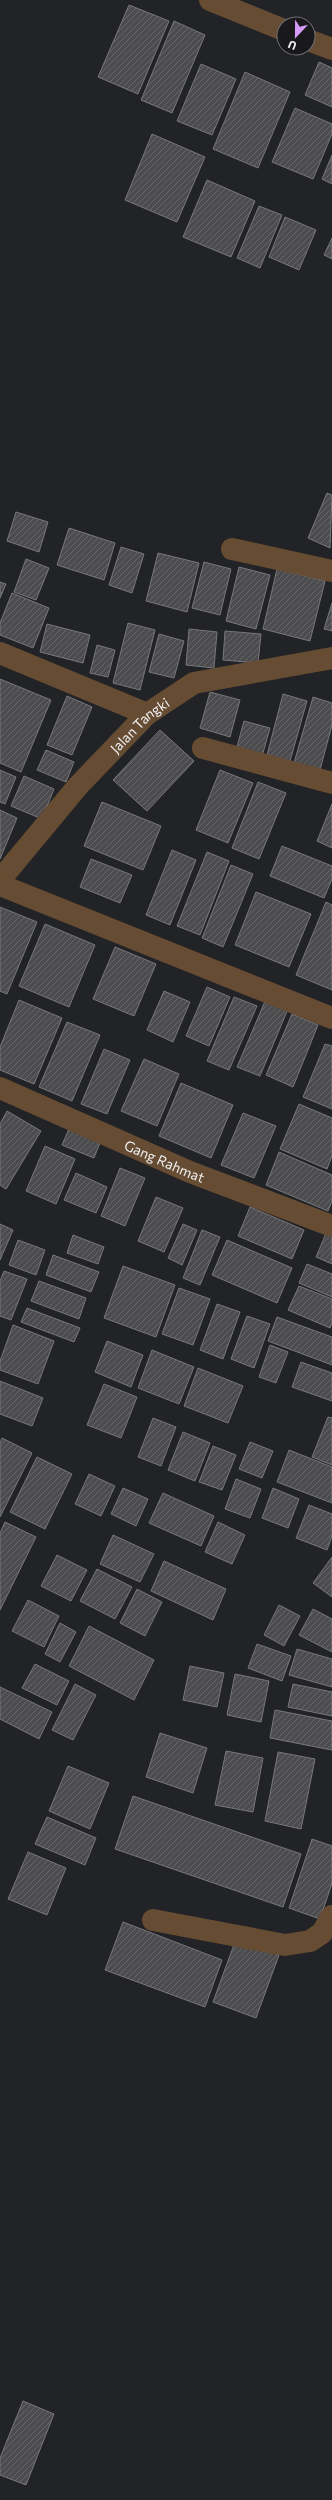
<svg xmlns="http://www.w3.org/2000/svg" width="332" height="2500" viewBox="0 0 332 2500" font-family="Commissioner,sans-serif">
  <defs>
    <pattern id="building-hatch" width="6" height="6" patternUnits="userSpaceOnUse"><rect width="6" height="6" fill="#4c4c4f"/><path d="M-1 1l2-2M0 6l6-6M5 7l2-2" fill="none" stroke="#666669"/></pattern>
  </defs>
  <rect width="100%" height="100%" fill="#222326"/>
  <path fill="url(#building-hatch)" stroke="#78787c" d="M129,5L169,21L138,94L98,77Z
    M174,21L205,35L172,113L141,100Z
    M319,62L332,68V107L305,95Z
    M201,64L236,79L212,135L177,121Z
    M245,72L290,92L258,168L213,149Z
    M295,108L332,124V134L313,179L272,162Z
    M152,134L205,157L177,222L125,200Z
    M332,155V184L322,179Z
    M207,180L255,201L231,257L183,237Z
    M259,206L282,215L260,268L237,258Z
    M285,217L316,230L299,270L269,257Z
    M332,238V259L324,255Z
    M327,493L332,495L330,548L308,538Z
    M16,512L48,522L39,552L7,541Z
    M69,528L115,543L104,580L57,565Z
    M121,547L144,554L132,593L109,585Z
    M158,553L199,563L187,612L146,601Z
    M26,559L49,568L36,600L14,592Z
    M204,562L231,569L220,615L192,608Z
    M239,567L270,575L256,629L226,621Z
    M277,569L325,581L310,641L263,629Z
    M0,582L6,584L0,598Z
    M12,593L49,608L33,648L0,635V623Z
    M332,603V631L324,629Z
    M128,623L155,630L140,690L113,683Z
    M47,624L90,635L83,663L40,652Z
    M189,629L217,632L214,668L186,665Z
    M225,631L261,634L258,663L223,660Z
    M159,634L184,641L174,678L149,672Z
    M97,645L115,650L108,677L90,673Z
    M0,679L51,700L21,772L0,763Z
    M210,692L240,700L230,737L200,728Z
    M283,694L307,701L290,761L267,755Z
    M67,696L92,707L72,755L47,745Z
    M313,697L332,703V725L320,770L294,763Z
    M244,721L270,728L261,760L235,754Z
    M160,730L194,761L147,811L113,780Z
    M46,750L74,762L66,782L37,770Z
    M0,770L16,777L5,804L0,802Z
    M220,770L253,783L228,843L196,830Z
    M24,776L54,789L42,819L11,806Z
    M258,782L286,793L259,859L232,848Z
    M102,802L161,826L143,870L84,846Z
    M332,804V848L317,841Z
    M0,810L17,818L0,859Z
    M282,846L332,866V879L324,898L270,876Z
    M172,850L196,860L170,925L146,915Z
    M207,852L229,861L200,935L177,926Z
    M91,859L132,875L120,903L80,887Z
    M231,865L253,874L223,947L202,938Z
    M256,892L311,914L289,967L235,945Z
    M326,902L332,905V990L296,975Z
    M0,907L37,922L7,994L0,991Z
    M45,924L95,945L69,1007L19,986Z
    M115,947L156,964L134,1016L93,999Z
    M207,987L230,997L209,1046L186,1036Z
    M164,991L190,1002L173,1042L147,1030Z
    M234,997L257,1006L229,1070L207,1061Z
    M266,999L288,1009L260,1076L237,1067Z
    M19,1000L62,1018L34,1084L0,1070V1047Z
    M292,1014L318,1025L293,1087L266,1075Z
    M67,1022L100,1035L72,1101L39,1087Z
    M325,1044L332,1046V1109L303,1097Z
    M104,1049L130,1060L107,1114L81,1104Z
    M144,1059L179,1074L157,1126L121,1111Z
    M181,1083L233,1105L211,1158L159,1136Z
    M299,1104L332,1118V1156L327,1169L280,1149Z
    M7,1111L41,1131L6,1189L0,1185V1124Z
    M243,1113L276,1126L254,1178L221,1165Z
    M72,1122L103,1135L94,1158L62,1145Z
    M45,1146L75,1159L56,1204L26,1191Z
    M279,1152L332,1175V1201L328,1211L266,1185Z
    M120,1168L145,1178L125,1226L101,1216Z
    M76,1173L107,1187L96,1213L64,1200Z
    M156,1197L183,1208L164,1252L138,1241Z
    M250,1207L304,1230L292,1259L238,1236Z
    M0,1224L13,1230L0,1260Z
    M183,1224L197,1230L182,1265L168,1258Z
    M202,1230L220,1237L200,1285L183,1278Z
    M327,1231L332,1233V1264L316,1257Z
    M73,1235L104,1247L98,1264L67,1253Z
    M18,1240L45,1250L36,1275L9,1265Z
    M227,1240L292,1268L277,1303L212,1275Z
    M53,1255L99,1272L91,1292L46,1275Z
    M307,1264L332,1274V1297L299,1283Z
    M123,1266L175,1285L156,1337L104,1318Z
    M4,1271L27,1279L11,1320L0,1316V1281Z
    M39,1281L86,1298L79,1319L31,1301Z
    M299,1286L332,1299V1322L330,1328L288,1310Z
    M179,1288L210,1299L193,1345L162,1334Z
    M217,1304L240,1312L223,1359L200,1350Z
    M27,1308L80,1328L74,1342L21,1322Z
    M247,1316L270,1324L254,1368L231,1359Z
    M277,1317L332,1337V1365L268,1341Z
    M13,1325L54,1341L38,1384L0,1370V1361Z
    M107,1341L143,1355L131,1387L95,1372Z
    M270,1345L288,1352L276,1383L259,1377Z
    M152,1350L194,1367L179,1404L138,1388Z
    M301,1362L332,1373V1401L292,1387Z
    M198,1368L243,1386L228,1423L184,1406Z
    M0,1381L43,1398L32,1426L0,1414Z
    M104,1384L137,1397L121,1438L87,1425Z
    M328,1417L332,1418V1465L312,1457Z
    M153,1418L176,1427L161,1466L138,1457Z
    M183,1432L210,1443L195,1481L168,1470Z
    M2,1438L32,1453L0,1517V1443Z
    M250,1442L273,1451L262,1478L239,1469Z
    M213,1446L236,1455L222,1490L199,1482Z
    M289,1450L332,1467V1503L277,1482Z
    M37,1457L72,1474L45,1529L10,1512Z
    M89,1474L115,1486L101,1516L75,1504Z
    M236,1479L261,1489L250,1518L225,1509Z
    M123,1488L148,1499L136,1526L111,1514Z
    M273,1488L299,1499L288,1528L262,1518Z
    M163,1493L214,1516L201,1546L149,1523Z
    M309,1505L332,1514V1536L327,1550L296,1538Z
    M5,1522L36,1537L0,1610V1533Z
    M218,1522L245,1535L232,1564L205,1552Z
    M113,1535L154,1554L140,1582L100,1564Z
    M57,1555L87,1570L71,1601L41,1586Z
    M332,1557V1597L313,1583Z
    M164,1561L226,1589L213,1620L151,1591Z
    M97,1569L132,1587L115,1619L80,1601Z
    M137,1589L162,1602L145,1636L120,1623Z
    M28,1600L59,1616L44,1647L12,1631Z
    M279,1605L300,1616L284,1646L264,1635Z
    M313,1609L332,1619V1652L299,1635Z
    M60,1623L76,1632L60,1662L45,1654Z
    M89,1626L154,1660L134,1700L69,1666Z
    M257,1644L291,1656L282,1681L248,1668Z
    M297,1649L332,1659V1687L289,1675Z
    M35,1664L69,1681L57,1705L22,1688Z
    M190,1666L224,1673L217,1707L183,1700Z
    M235,1674L269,1681L261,1722L227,1715Z
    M75,1684L96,1695L73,1740L52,1730Z
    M293,1684L332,1692V1716L288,1707Z
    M0,1687L52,1712L39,1739L0,1719Z
    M275,1710L332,1721V1750L270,1738Z
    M160,1733L207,1748L193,1793L146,1777Z
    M226,1751L263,1758L253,1812L215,1805Z
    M278,1752L315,1759L301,1829L265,1821Z
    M68,1766L109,1783L90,1829L49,1811Z
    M133,1796L301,1854L283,1907L115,1849Z
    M47,1817L96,1838L85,1865L35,1844Z
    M312,1839L332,1846V1883L320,1919L289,1908Z
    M28,1852L66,1868L47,1915L8,1899Z
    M123,1922L222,1960L205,2007L105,1970Z
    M236,1939L279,1955L256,2018L213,2002Z
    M23,2401L54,2414L26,2485L0,2475V2458Z"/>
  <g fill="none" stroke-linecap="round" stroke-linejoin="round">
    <g stroke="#664c32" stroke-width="22">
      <path d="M210,0L284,30"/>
      <path d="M308,40L332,49"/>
      <path d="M232,549L332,571"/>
      <path d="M0,653L147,714"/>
      <path d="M203,748L332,783"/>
      <path id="s1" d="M0,880L78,786L147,714L194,683L332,658"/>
      <path d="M0,885L332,1018"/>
      <path id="s2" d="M0,1088L190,1172L332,1226"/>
      <path d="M153,1920L285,1945L310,1941L322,1933L332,1916"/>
    </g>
  </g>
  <g text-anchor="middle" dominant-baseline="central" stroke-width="3.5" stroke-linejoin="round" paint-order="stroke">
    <g font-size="14" fill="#f0f0f2" stroke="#19191c">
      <text stroke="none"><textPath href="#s1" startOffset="209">Jalan Tangki</textPath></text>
      <text stroke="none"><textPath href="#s2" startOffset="180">Gang Rahmat</textPath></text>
    </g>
  </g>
  <g transform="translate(296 36) rotate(202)"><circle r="19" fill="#19191c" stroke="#6f6f72"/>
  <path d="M0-3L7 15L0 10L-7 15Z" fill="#d69bf9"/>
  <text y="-6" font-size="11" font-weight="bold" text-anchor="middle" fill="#f0f0f2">U</text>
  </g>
</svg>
